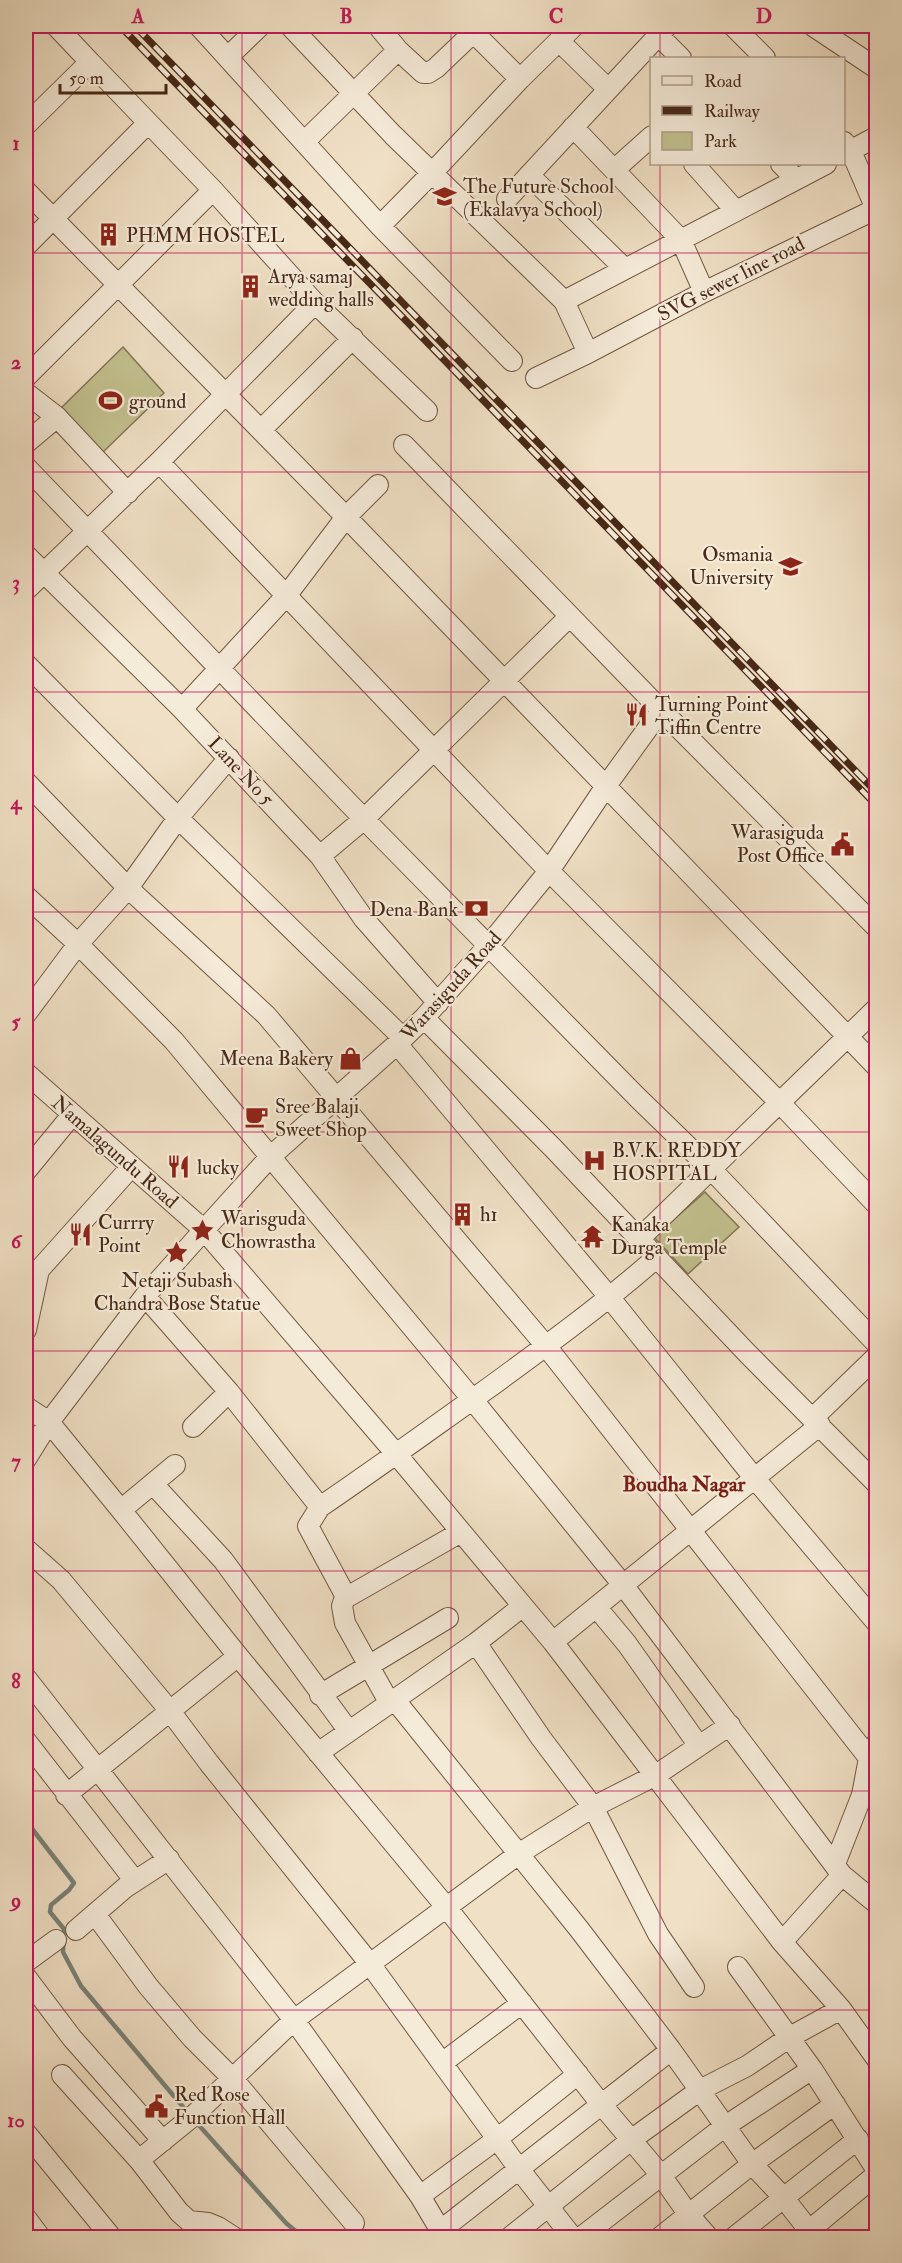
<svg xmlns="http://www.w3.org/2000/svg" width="902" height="2263" viewBox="0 0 902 2263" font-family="'IM FELL Double Pica',serif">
  <rect width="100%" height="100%" fill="#f0e0c5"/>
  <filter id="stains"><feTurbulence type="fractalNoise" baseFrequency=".00333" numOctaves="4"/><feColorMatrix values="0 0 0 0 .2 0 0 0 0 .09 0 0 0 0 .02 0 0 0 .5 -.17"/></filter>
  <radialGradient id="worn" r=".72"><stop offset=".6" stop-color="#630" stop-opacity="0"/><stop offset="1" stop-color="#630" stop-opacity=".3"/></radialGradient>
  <path fill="#c2c08f" stroke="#857453" stroke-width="1.5" d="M123,347L164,393L102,453L59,410Z
    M705,1192L739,1227L688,1274L654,1237Z"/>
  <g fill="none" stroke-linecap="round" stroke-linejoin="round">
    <path stroke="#798278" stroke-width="4.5" d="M26,1821L74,1883L69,1890L51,1905L50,1912L64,1929L63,1952L81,1986L189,2114
      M196,2122L286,2223L304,2238"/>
    <defs>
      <path id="minor" d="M56,26L90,62
        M199,26L380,226L512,361
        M290,26L393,135L564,301L588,353L536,378
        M378,26L398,50L423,73H428L436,68L480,26
        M467,26L520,79
        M733,26L765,58
        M813,26L876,68
        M658,35L681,58
        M559,41L608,89
        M228,57L260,26
        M26,125L90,62L213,190L315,303
        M573,127L681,240L704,292
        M304,142L398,50
        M844,142L851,151L876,209
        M844,154L876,137
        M694,164L736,211
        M781,164L796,179
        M614,170L652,136
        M529,175L625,269
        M26,191L346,517L876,1066
        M507,199L667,26
        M380,226L432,173L520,79L574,26
        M26,246L148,123
        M564,301L826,164
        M588,353L704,292L876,209
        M26,377L213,190
        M26,393L57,417L128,493
        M261,430L353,338
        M26,443L57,417
        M404,445L661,710L876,927
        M159,462L549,871L779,1102L876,1204
        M26,467L364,819L638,1098L711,1169L876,1343
        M26,555L182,709L320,856L364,919L438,1003
        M26,590L159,462L315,303L427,411
        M26,664L178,818L403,1038
        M182,709L286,596L346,517L378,485
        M26,782L128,888L266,1015L546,1346L869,1758
        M320,856L364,819L570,616
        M26,896L78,944L174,1041L472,1399L623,1585L842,1875L876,1903
        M26,1014L78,944L128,888L178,818L229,758
        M424,1018L553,1148L747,1353L876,1483
        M397,1044L610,1298L756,1480L876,1622
        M26,1073L204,1230L397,1455L553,1642L782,1942L841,2009L876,2058
        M26,1171L72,1115
        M638,1240L876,1009
        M145,1296L229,1392L320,1507C373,1471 424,1434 476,1397C538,1352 599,1308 656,1258
        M26,1330L39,1270L131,1167
        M26,1407L49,1422L121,1510L238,1656L447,1908L601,2104L660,2174L689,2215L709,2238
        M813,1418L876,1357
        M193,1427L229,1392
        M26,1459L49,1422L145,1296L204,1230L270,1157L397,1044L424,1018L489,945L549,871L606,786L661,710
        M153,1484L223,1560L348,1730
        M320,1507L308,1526L344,1593L349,1596L461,1532
        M121,1510L175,1465
        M26,1549L61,1580L170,1711L209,1763L370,1964L519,2169L573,2238
        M346,1595L342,1606L345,1623L389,1702
        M597,1608L627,1644L699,1746
        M553,1642L820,1425
        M476,1643L541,1738L593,1807L658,1934L694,1987
        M26,1678L294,2020L420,2196L445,2238
        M320,1695L448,1618
        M394,1699L579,1929L671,2050L752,2164L783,2197L815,2238
        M26,1741L135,1881
        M318,1753L476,1643L523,1606
        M66,1795L238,1656
        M835,1864L862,1795L869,1758L876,1744
        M95,1914L148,1986L192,2038L233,2079L354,2223
        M76,1930L126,1887L169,1859
        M782,1942L842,1875
        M26,1962L56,1940
        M738,1967L812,2069L876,2169
        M26,1977L72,2038L163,2141
        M442,2063L522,2003
        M62,2075L139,2160L179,2212L189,2221L208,2223L218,2227L235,2238
        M26,2133L112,2238
        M139,2160L192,2117L294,2020L520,1853L593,1807L656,1775L730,1725
        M420,2196L497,2139L578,2074
        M26,2218L41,2238
        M441,2230L671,2050
        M509,2238L631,2140L700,2090L747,2066L790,2037L841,2009
        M580,2238L724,2127L812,2069
        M659,2238L752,2164L835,2104
        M733,2238L858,2139
        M800,2238L876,2175"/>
    </defs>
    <use href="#minor" stroke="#725742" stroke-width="22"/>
    <use href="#minor" stroke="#f5ebd9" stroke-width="20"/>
    <defs>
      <path id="rail" d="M120,26L876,805
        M135,26L876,792"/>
    </defs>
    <use href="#rail" stroke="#482917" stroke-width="7"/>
    <use href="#rail" stroke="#f5ebd9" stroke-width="4.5" stroke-dasharray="14" stroke-linecap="butt"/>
  </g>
  <path fill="none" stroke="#c2185b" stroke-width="1.5" stroke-opacity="0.55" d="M242,26V2238M451,26V2238M660,26V58M660,164V2238M26,253H876M26,472H876M26,692H876M26,912H876M26,1132H876M26,1351H876M26,1571H876M26,1791H876M26,2010H876"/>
  <defs>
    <symbol id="university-bare" viewBox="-9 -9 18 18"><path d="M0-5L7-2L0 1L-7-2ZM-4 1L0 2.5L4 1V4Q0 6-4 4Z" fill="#8f2418" stroke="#f5ebd9" stroke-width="2.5" paint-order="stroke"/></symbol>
    <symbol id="building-bare" viewBox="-9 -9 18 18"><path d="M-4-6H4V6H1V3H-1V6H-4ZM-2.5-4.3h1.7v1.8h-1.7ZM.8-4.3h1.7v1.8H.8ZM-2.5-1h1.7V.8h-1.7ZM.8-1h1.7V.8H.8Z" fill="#8f2418" stroke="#f5ebd9" stroke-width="2.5" paint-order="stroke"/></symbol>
    <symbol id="stadium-bare" viewBox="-9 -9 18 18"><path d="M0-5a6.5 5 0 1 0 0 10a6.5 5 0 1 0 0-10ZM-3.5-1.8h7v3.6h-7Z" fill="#8f2418" stroke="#f5ebd9" stroke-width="2.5" paint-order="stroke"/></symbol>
    <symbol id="restaurant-bare" viewBox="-9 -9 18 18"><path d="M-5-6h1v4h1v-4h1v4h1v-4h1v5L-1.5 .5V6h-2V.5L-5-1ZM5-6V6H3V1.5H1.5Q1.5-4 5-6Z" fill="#8f2418" stroke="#f5ebd9" stroke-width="2.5" paint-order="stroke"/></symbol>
    <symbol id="civic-bare" viewBox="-9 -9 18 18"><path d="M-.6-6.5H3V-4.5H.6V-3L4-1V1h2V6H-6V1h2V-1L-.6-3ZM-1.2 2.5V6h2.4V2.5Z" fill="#8f2418" stroke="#f5ebd9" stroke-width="2.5" paint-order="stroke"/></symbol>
    <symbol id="bank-bare" viewBox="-9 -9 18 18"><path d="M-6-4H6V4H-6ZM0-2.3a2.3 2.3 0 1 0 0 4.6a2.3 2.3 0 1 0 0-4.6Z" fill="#8f2418" stroke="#f5ebd9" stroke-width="2.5" paint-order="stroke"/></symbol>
    <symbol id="shop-bare" viewBox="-9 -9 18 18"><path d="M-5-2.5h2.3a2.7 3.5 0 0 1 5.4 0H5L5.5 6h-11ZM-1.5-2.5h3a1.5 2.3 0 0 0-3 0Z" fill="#8f2418" stroke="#f5ebd9" stroke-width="2.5" paint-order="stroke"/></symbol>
    <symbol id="cafe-bare" viewBox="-9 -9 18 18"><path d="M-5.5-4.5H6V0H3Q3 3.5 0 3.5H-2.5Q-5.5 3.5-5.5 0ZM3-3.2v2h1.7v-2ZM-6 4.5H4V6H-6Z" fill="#8f2418" stroke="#f5ebd9" stroke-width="2.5" paint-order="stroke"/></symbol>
    <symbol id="hospital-bare" viewBox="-9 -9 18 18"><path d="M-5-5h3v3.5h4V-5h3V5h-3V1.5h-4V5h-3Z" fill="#8f2418" stroke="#f5ebd9" stroke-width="2.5" paint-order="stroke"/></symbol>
    <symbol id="sight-bare" viewBox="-9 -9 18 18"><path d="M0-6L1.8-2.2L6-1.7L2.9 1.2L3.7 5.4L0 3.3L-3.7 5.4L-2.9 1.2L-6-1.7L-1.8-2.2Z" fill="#8f2418" stroke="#f5ebd9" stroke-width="2.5" paint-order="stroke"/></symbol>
    <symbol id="temple-bare" viewBox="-9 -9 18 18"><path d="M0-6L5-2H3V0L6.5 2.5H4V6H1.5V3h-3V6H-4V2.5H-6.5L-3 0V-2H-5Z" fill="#8f2418" stroke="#f5ebd9" stroke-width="2.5" paint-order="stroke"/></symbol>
  </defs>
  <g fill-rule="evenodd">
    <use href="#university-bare" x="428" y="180" width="33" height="33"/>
    <use href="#building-bare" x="92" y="218" width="33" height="33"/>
    <use href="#building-bare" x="234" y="270" width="33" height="33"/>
    <use href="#stadium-bare" x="94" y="384" width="33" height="33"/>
    <use href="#university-bare" x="774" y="550" width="33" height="33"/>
    <use href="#restaurant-bare" x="620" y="698" width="33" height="33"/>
    <use href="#civic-bare" x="826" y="828" width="33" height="33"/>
    <use href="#bank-bare" x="460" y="892" width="33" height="33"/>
    <use href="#shop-bare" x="334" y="1042" width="33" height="33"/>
    <use href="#cafe-bare" x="240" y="1100" width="33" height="33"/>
    <use href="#hospital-bare" x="578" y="1144" width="33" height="33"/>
    <use href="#restaurant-bare" x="162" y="1150" width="33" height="33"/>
    <use href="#building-bare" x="446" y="1198" width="33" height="33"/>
    <use href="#sight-bare" x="186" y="1214" width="33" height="33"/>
    <use href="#restaurant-bare" x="64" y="1218" width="33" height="33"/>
    <use href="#temple-bare" x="576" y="1220" width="33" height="33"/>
    <use href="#sight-bare" x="160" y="1236" width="33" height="33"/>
    <use href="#civic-bare" x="140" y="2090" width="33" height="33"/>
  </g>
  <g text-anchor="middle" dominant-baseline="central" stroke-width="4.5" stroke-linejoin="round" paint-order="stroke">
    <g font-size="20" fill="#482917" stroke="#f5ebd9" text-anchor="start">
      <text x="463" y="186">The Future School<tspan x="463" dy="23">(Ekalavya School)</tspan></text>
      <text x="126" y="235">PHMM HOSTEL</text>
      <text x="268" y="276">Arya samaj<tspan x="268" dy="23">wedding halls</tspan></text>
      <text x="129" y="401">ground</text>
      <text x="773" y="554" text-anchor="end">Osmania<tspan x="773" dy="23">University</tspan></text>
      <text x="655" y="704">Turning Point<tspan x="655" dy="23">Tiffin Centre</tspan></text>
      <text x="824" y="832" text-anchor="end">Warasiguda<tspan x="824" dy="23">Post Office</tspan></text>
      <text x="458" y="909" text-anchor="end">Dena Bank</text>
      <text x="333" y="1058" text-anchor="end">Meena Bakery</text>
      <text x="275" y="1106">Sree Balaji<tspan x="275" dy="23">Sweet Shop</tspan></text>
      <text x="612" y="1150">B.V.K. REDDY<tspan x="612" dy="23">HOSPITAL</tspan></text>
      <text x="197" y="1167">lucky</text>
      <text x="480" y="1214">h1</text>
      <text x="221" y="1218">Warisguda<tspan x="221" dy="23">Chowrastha</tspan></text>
      <text x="98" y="1222">Currry<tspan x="98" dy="23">Point</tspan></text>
      <text x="611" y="1224">Kanaka<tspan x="611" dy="23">Durga Temple</tspan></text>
      <text x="177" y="1280" text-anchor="middle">Netaji Subash<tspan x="177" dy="23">Chandra Bose Statue</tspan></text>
      <text x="174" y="2094">Red Rose<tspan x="174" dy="23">Function Hall</tspan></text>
    </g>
    <g font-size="20" fill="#482917" stroke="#f5ebd9">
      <text transform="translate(731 279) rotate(-27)">SVG sewer line road</text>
      <text transform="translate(241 771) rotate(47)">Lane No 5</text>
      <text transform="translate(451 986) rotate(-48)">Warasiguda Road</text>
      <text transform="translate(115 1152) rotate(41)">Namalagundu Road</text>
    </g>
    <g font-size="21" font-weight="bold" fill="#7a1f14" stroke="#f5ebd9">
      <text x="684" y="1484">Boudha Nagar</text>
    </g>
  </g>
  <rect width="902" height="2263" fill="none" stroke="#f0e0c5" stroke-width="66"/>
  <rect x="650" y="57" width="195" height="108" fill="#f5ebd9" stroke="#b09d8b" stroke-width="1.5"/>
  <rect x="662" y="76" width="30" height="9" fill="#f5ebd9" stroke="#b09d8b" stroke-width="1.5"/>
  <text x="704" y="87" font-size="18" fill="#482917">Road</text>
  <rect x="662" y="106" width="30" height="9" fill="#482917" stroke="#b09d8b" stroke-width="1.5"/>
  <text x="704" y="117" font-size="18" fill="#482917">Railway</text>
  <rect x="662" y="132" width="30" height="18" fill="#c2c08f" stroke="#b09d8b" stroke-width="1.5"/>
  <text x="704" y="147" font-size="18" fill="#482917">Park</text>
  <path d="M60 84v9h106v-9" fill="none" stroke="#482917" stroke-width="3"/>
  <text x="69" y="84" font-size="18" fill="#482917" stroke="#f5ebd9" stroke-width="4.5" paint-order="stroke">50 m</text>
  <rect x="33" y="33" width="836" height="2197" fill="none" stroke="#c2185b" stroke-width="2"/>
  <g font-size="20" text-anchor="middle" font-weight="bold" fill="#c2185b">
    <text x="138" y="23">A</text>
    <text x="346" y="23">B</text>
    <text x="556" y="23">C</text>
    <text x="764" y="23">D</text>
    <text x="16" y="150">1</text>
    <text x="16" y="369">2</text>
    <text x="16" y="589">3</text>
    <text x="16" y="809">4</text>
    <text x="16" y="1028">5</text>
    <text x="16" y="1248">6</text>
    <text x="16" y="1468">7</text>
    <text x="16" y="1688">8</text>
    <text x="16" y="1907">9</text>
    <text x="16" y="2127">10</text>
  </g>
  <rect width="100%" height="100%" filter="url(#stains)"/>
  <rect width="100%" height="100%" fill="url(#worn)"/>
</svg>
